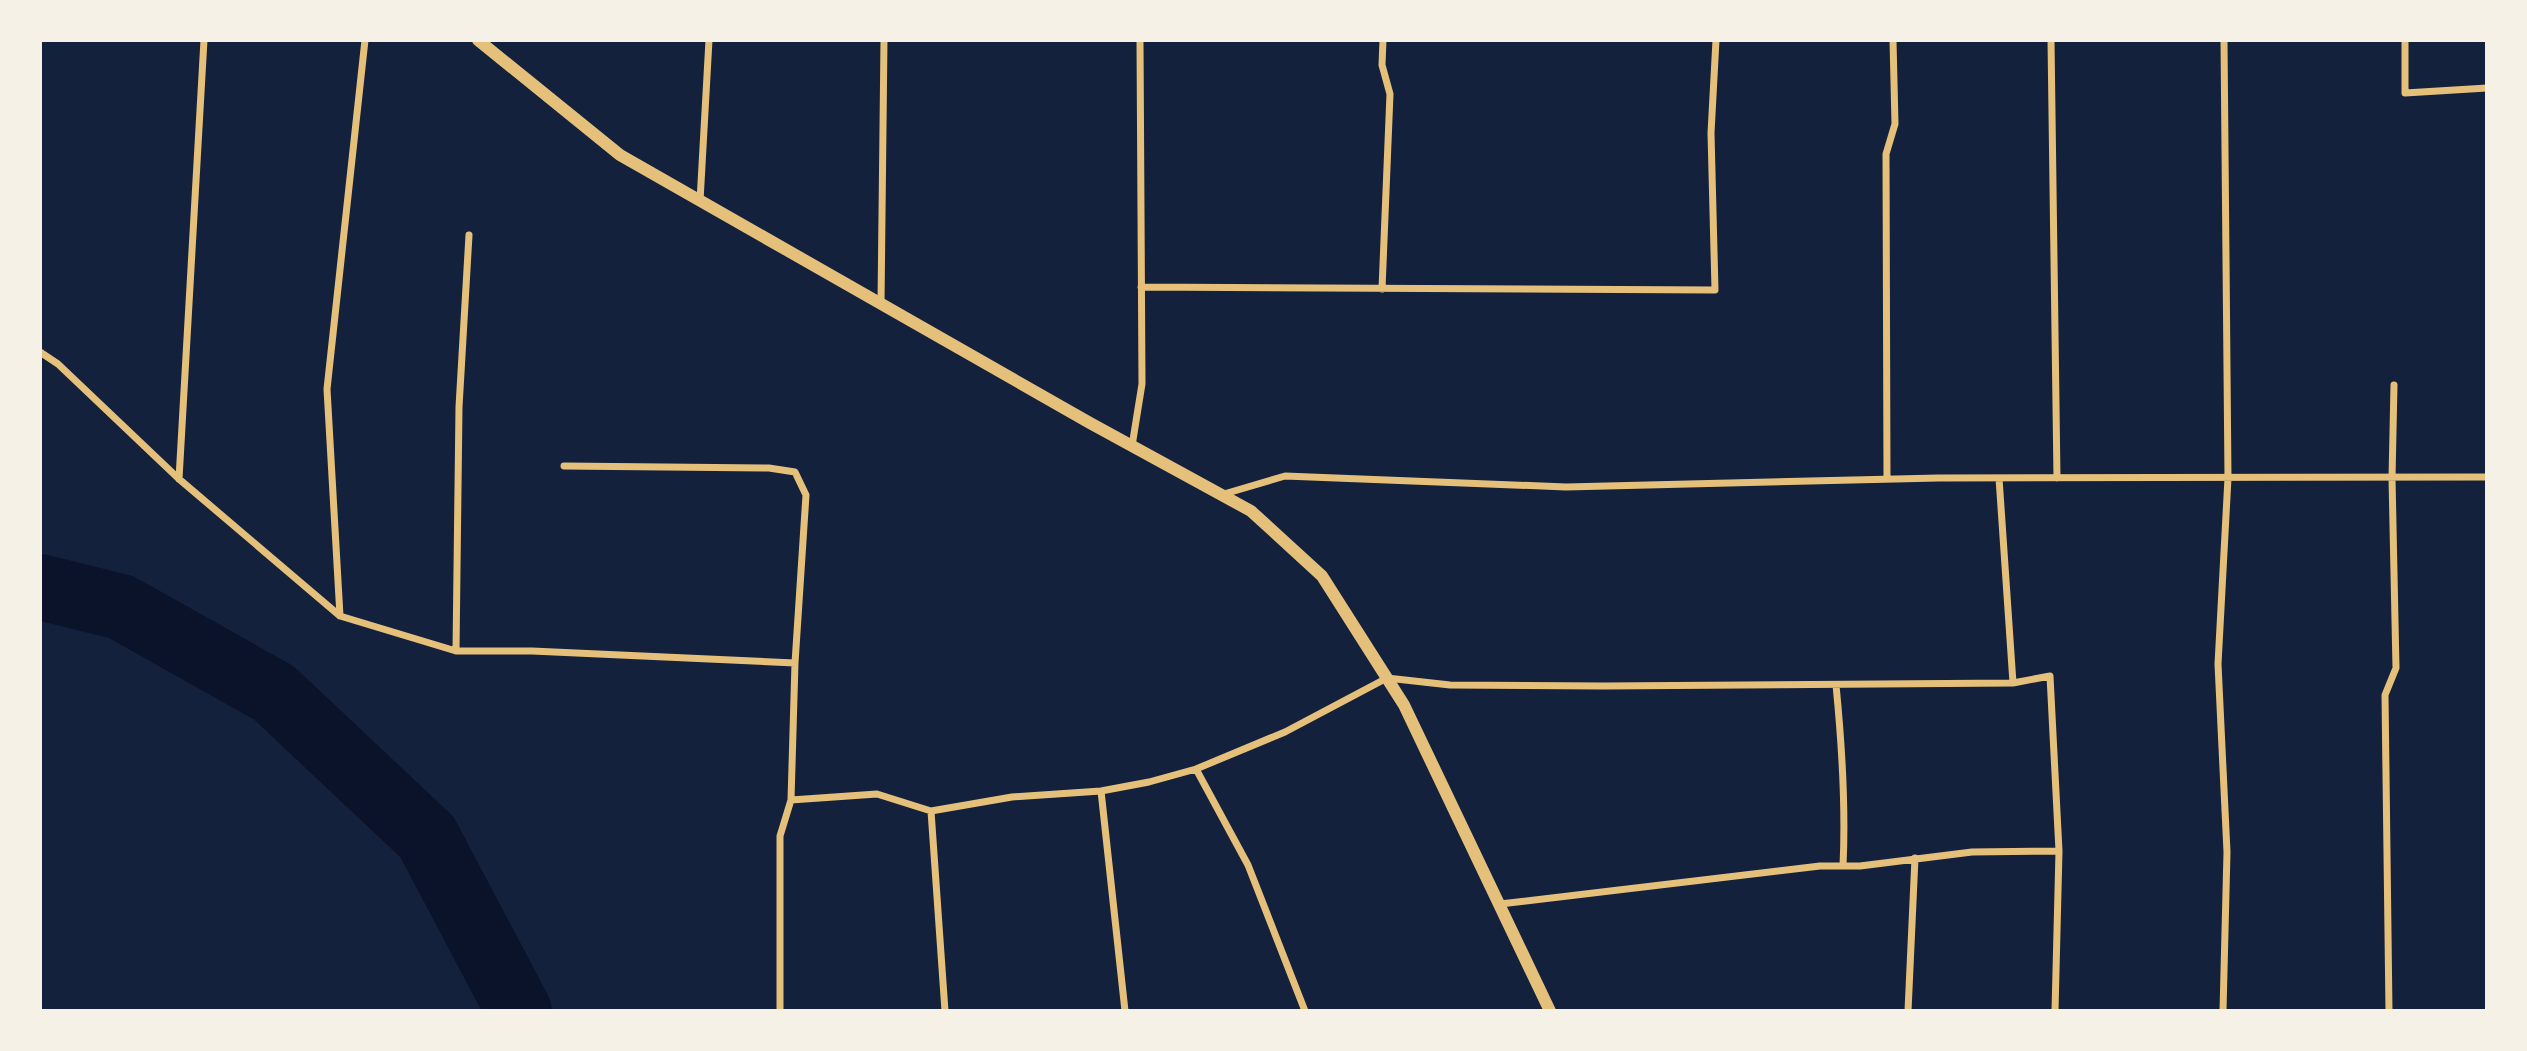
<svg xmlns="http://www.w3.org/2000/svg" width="2527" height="1051" viewBox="0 0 2527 1051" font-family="Quicksand,sans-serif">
  <rect width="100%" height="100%" fill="#14213d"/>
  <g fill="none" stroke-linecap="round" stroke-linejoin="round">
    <path stroke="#0b132b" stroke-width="66" d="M40,587L121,607L274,693L427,837L519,1011"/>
    <path stroke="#e5c07b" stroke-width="7" d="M2051,40L2057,478
      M2405,40V93L2487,88
      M700,201L709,40
      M1141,287L1715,290L1711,133L1716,40
      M1382,289L1390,94L1382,65L1383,40
      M881,303L884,40
      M40,352L58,364L179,479L340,616L456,651H532L795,663
      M1132,446L1142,384L1140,40
      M564,466L769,468L795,472L806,495L795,663L791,800L780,836V1011
      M1999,478L2013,683
      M179,479L204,40
      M1887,479L1886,154L1895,124L1893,40
      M1224,494L1285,476L1566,487L1938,478L2487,477
      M340,616L327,389L365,40
      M456,651L459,407L469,235
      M1836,685C1842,746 1846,805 1843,866
      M1196,769L1248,865L1305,1011
      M1101,791L1125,1011
      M791,800L877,794L931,811L1012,797L1101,791L1149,782L1196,769L1285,732L1387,678L1450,685L1604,686L2013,683L2050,676L2059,851L2055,1011
      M931,811L945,1011
      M1500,904L1820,866H1860L1972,852L2059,851
      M1908,1011L1915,858
      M2223,1011L2227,852L2218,664L2228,478L2224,40
      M2389,1011L2385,695L2396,668L2392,478L2394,385"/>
    <path stroke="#e5c07b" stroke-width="12" d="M478,40L620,155L1090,423L1251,511L1322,576L1404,705L1550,1011"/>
  </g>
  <rect width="2527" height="1051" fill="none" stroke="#f6f1e7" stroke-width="84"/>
</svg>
